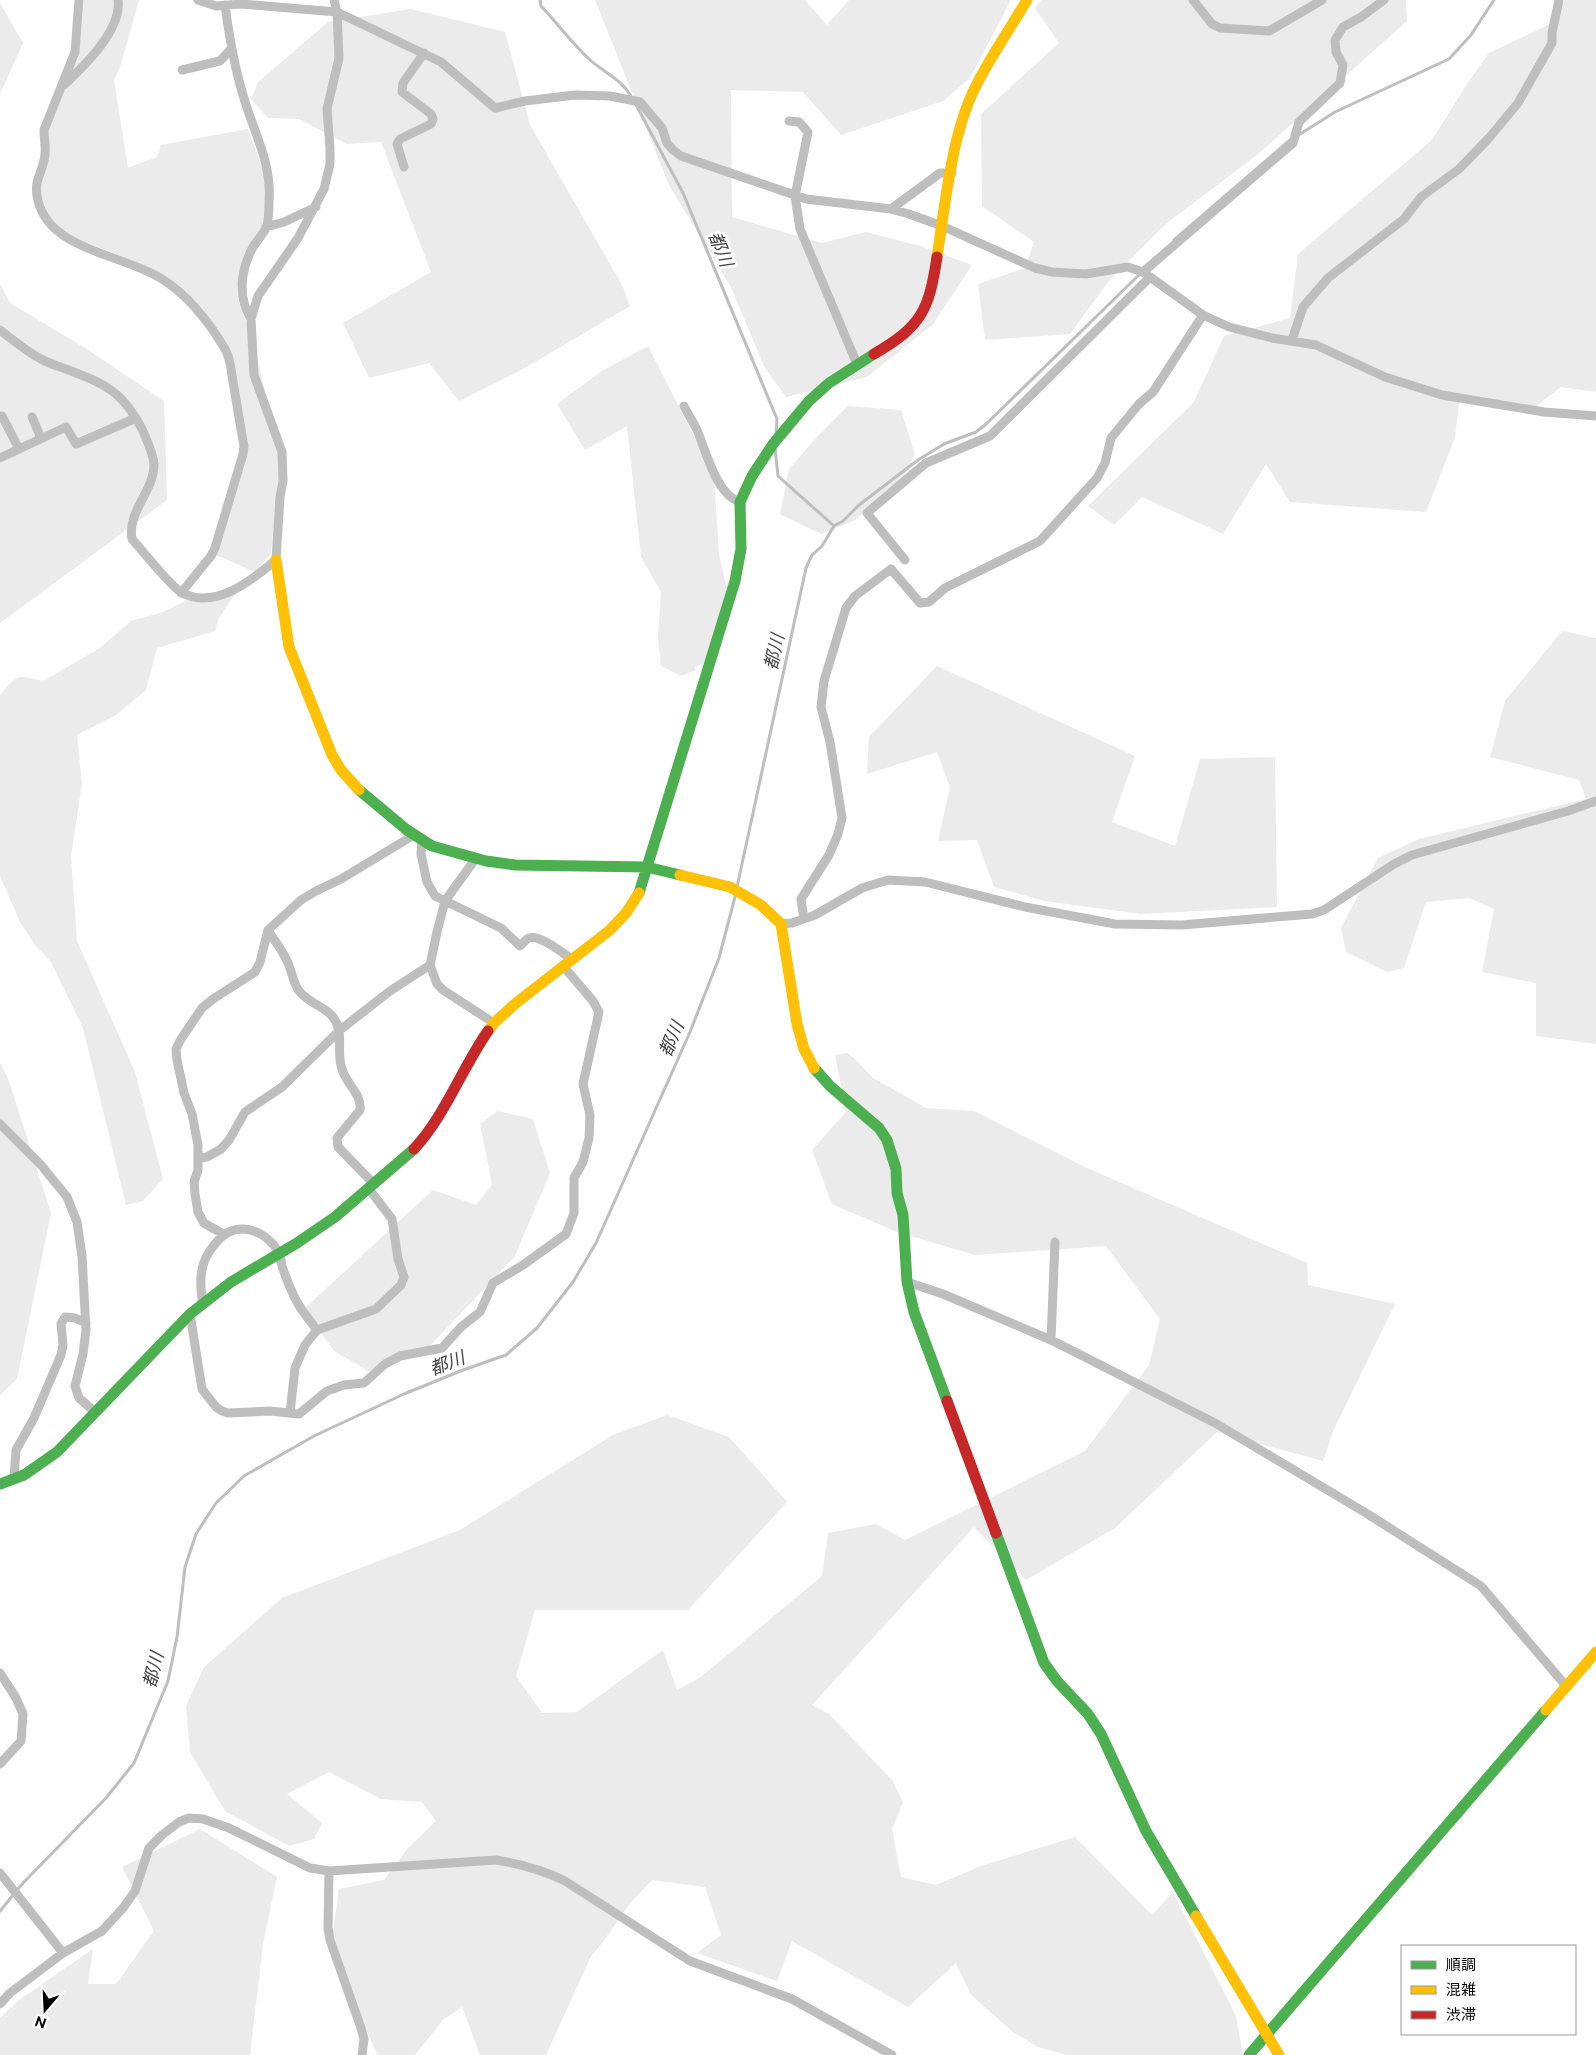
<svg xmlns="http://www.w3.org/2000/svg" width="1596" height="2055" viewBox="0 0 1596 2055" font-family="'Public Sans','Noto Sans JP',sans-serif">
  <rect width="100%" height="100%" fill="#fff"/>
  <path fill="#ebebeb" d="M84,0H139L120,67L114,80L128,168L157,157L161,145L248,129L266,179V204L261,229L243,259L237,288L238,300L253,341L281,457L271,553L255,572L216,555L247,450L231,355L202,308L183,291L139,263L67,235L45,211L40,196L39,181L46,133L79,54Z
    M595,0H805L827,25L849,0H1011L970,78L943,101L841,135L803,92L731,90L732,217L822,243L866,232L920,246L972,265L933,324L867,377L786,397L764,366L731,287L669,185Z
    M1041,0H1406L1407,21L1257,155L1167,223L1111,278L1070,334L985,340L978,284L1025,268L1034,242L982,206L981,114L1059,43L1035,8Z
    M1565,0H1596V392L1561,387L1527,413L1460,394L1455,437L1426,512L1290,502L1266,464L1223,534L1142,497L1114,525L1088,506L1194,402L1224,336L1290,318L1298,254L1432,140L1467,84L1489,53L1552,23Z
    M0,3L23,43L0,94Z
    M411,9L505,32L530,125L623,287L630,306L523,369L459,401L429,363L369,378L343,323L431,272L381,142L347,144L299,119L268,118L251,99L258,82L328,22Z
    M0,284L10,303L85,348L164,401L167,500L0,623Z
    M648,346L714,476L719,554L727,591L709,662L694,667L696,670L681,676L661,666L658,638L661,592L641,557L627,426L585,450L557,404L602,371Z
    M848,406L901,410L915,454L903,479L855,520L821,534L780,514L789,469L815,439Z
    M237,591L219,618L215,631L157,648L146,690L116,715L77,735L82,784L71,856L77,941L135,1072L163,1179L143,1201L126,1205L83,1028L51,962L35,945L20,922L0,876V695C5,690 11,680 18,678C25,674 34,682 45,680L100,648L131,621L163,612L188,600H203Z
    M1562,631L1596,638V1044L1536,1036V983L1482,972L1494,909L1469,898L1426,902L1404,968L1387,972L1346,952L1341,928L1378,858L1419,839L1586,799L1579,780L1490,757L1505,701Z
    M937,666L1135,756L1112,822L1175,846L1200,759L1275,757L1277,907L1140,914L1045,901L994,887L977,840L938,841L950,787L937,752L867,774L869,737Z
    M847,1053L855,1059L873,1078L926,1108L974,1111L1087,1168L1307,1263L1308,1285L1395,1304L1334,1429L1323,1461L1217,1432L1115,1528L1026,1580L974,1527L812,1705L829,1714L892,1780L903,1802L892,1829L901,1877L936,1885L981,1866L1075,1837L1152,1915L1173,1892L1236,2016L1243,2055H1067L1038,2047L1013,2032L971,1995L956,1963L908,2007L792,1941L777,1981L697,1953L721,1935L705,1887L652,1880L631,1902L603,1942L591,1956L546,2055H480L462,2007L443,2020L415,2055H378L354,2007L331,1946L339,1889L384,1880L408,1848L436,1821L422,1802L381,1799L329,1772L287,1794L322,1823L314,1839L289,1846L225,1811L190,1752L186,1706L204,1667L282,1598L460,1530L613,1435L667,1415L729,1437L787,1502L688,1610H535L516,1676L542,1713L577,1712L663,1650L677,1690L701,1677L822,1576L828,1533L876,1524L905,1540L1085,1451L1149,1365L1160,1319L1106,1246L975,1255L897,1232L832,1204L812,1150L846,1112L835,1055Z
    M0,1063L8,1078L51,1213L17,1379L0,1395Z
    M498,1111L533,1119L550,1173L515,1256L428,1348L374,1374L334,1351L304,1309L433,1190L476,1205L492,1185L480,1124Z
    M200,1829L277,1877L263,1944L250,2055H0V2018L19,2000L93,1949L88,1984H116L154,1931L122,1867Z"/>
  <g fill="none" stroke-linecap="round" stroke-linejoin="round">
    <path stroke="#bebebe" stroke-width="3" d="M540,0L541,6C557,23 572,43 589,59C604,73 621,78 632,98
      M635,103L683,193L777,419L776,434
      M1297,136L1335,112L1449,59L1471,35L1494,0
      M1174,240L1290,140
      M775,448L778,476L834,526
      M737,887L806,568L812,555L822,546L834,526L843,521L859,505L918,460L944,444L976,432L985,425L1141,273
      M0,1911L23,1883L106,1798L134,1763L168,1681L177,1637L185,1567L196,1534L216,1503L244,1476L314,1436L404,1394L463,1370L506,1355L537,1328L573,1282L596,1243L690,1032L719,958L736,893"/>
    <path stroke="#bebebe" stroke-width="9" d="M79,0L75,52L44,130C44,141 47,150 44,160C41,177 33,180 38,201C51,251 123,254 162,279C189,296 209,322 225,349C231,359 231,371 233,382C237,404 240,425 244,446L243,454L215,548L211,556L181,593
      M198,0L216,6L241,4L337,12L441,62L495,108L525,101L575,95L610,96L640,102L662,128L667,143L673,150L681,156L806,199L891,209L909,214L942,226L1035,268L1052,272L1086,274L1128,267L1143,272L1203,315L1229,327L1272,338L1316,345L1385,377L1442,395L1544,412L1596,416
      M1193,0L1212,24L1220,28L1269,31L1322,0
      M225,5C229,36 234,65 243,95C253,131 272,162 269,201C269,210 269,220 266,228C263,234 257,241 253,247C241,269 237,296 251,319
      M182,70L220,61L231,49
      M64,85C84,66 122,30 118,0
      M789,121L799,122L808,132L795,196L800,229L857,364
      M404,167L397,144L400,139L431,124L433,119L431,114L402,92L403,83L424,53
      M891,209L940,173H952
      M266,227L284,222L316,207
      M1143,272L1293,143L1299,122L1340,83L1343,65L1336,52L1335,40L1343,27L1361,17L1384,0
      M0,330C13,340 26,351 41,359C48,363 57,366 66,369C105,384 123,391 143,431C147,441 153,453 154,464C154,492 127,511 132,539C141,549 172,588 182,593C216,610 252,580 276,560L280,497L283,481L282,452L254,375L251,319L258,296L298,238L324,189L330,164V148L327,109L339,58L337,12L334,0
      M1292,340L1303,307L1328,278L1404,219L1421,197L1459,169L1489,138L1518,103L1552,43V33L1559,0
      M684,406C688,414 693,422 697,430C706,451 717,497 741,502
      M2,416L19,449
      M32,417L41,438
      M0,458L66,427L76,444L136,418
      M905,560L867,513L926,463L990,436L1150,277
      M422,840L421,854L427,882L435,896L501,928L520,946C523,943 526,939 529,938C540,934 564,954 573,960
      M476,858L445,901L437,932L430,965L437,984L443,990L494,1023
      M804,919L801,899L829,855L838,834L842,818L830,742L821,707L824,681L846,608L855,596L891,569L920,603L929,602L945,588L1040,541L1097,478L1105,463L1111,438L1139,404L1153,392L1203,315
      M781,924L792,923L815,915L862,888L888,880L925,882L1025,907L1115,924L1182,925L1312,914L1324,910L1394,864L1412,855L1568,811L1596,801
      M268,930C274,940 283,951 288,963C292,972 293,983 299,991C309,1004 328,1007 335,1020C344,1035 336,1053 342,1069C346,1084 362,1094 360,1110L337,1138L338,1147L374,1184
      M0,1124L41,1165L67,1197L77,1222L82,1256L86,1330L83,1354L75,1386L79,1398L95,1412
      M198,1158L207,1157L221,1149L229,1140L245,1112L282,1087L340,1030L390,991L430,965
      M223,1234L204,1223L198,1212L195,1194L194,1182L198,1170V1145L192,1114L184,1093L177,1060L176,1049L181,1039L202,1008L213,999L255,972L260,962L268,930L301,900L316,891L341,879L414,835
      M907,1282L943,1294L1051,1340L1215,1423L1366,1513L1481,1586L1566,1686
      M203,1305C199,1281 199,1262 215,1244C234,1220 262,1227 278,1251C281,1255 281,1261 282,1266C286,1278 291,1291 297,1302C302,1311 310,1321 317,1330
      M190,1314L202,1389L216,1407L222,1411L228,1413L270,1411L299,1414L327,1391L344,1385L364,1383L385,1364L400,1356L442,1348L461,1327L480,1312L493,1283L523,1265L566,1234L574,1213V1178L583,1162L589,1138L590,1115L583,1084L599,1012L593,1001L564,967
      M1051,1340L1055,1242
      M290,1413L295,1368L305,1345L317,1330L376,1309L401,1285L404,1277L398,1259L392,1219L369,1189
      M14,1478L16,1450L34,1418L61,1355L63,1345L61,1324L65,1317L75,1318L86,1323
      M0,1673L16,1698L23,1714L21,1741L0,1764
      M329,1871L328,1928L330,1940L361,2028L364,2039L362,2055
      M0,1873L63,1953
      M0,2004L10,1993L63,1953L102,1931L123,1908L135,1891L149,1848L162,1835L179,1822L189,1818L203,1819L229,1828L310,1868L329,1871L496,1860C521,1864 543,1870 565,1881L690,1961L792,1999L892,2055"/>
    <path stroke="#4caf50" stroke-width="11" d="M359,790L407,830L432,846L486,861L515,865L647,867L680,875
      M639,893L735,581L741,549L740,502L752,476L773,444L809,401L829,383L874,354
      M814,1068L830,1086L879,1128L887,1140L896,1169L897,1193L903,1215L907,1282L914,1312L947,1401
      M0,1484L24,1475L57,1452L190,1314L231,1282L297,1243L335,1217L414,1149
      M996,1533L1044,1663L1057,1681L1088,1714L1101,1734L1146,1831L1196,1916
      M1249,2055L1546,1710"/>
    <path stroke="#ffc107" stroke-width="11" d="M937,257C945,206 951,139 973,92C987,62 1010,29 1027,0
      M276,560L289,647L332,755L341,770L359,790
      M680,875L730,887L761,905L781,924L797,1024L804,1049L814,1068
      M488,1031L494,1023L516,1003L610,930L626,913L639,893
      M1546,1710L1596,1652
      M1196,1916L1279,2055"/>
    <path stroke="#c62828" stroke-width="11" d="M874,354C922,326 929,310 937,257
      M414,1149C445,1116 462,1068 488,1031
      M947,1401L996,1533"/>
  </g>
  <g text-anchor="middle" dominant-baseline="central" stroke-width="5" stroke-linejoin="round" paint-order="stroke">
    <g font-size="18" font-style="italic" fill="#434343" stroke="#fff">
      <text transform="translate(721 249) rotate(68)">都川</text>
      <text transform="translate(774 652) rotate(-78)">都川</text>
      <text transform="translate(671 1039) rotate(-67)">都川</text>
      <text transform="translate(447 1363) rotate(-21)">都川</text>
      <text transform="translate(153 1670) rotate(-76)">都川</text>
    </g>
  </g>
  <rect x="1401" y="1945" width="175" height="90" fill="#ffffff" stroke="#999999"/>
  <rect x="1411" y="1961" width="25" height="8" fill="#4caf50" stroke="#999999"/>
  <text x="1446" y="1970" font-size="15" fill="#000000">順調</text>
  <rect x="1411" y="1986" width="25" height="8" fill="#ffc107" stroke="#999999"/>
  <text x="1446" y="1995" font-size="15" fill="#000000">混雑</text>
  <rect x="1411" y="2011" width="25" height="8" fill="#c62828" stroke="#999999"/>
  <text x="1446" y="2020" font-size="15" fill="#000000">渋滞</text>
  <g transform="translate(45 2010) rotate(199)" stroke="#ffffff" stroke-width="4" paint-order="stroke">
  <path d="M0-4L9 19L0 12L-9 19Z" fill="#000000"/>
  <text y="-8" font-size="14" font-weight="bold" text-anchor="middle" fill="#000000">N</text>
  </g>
</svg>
